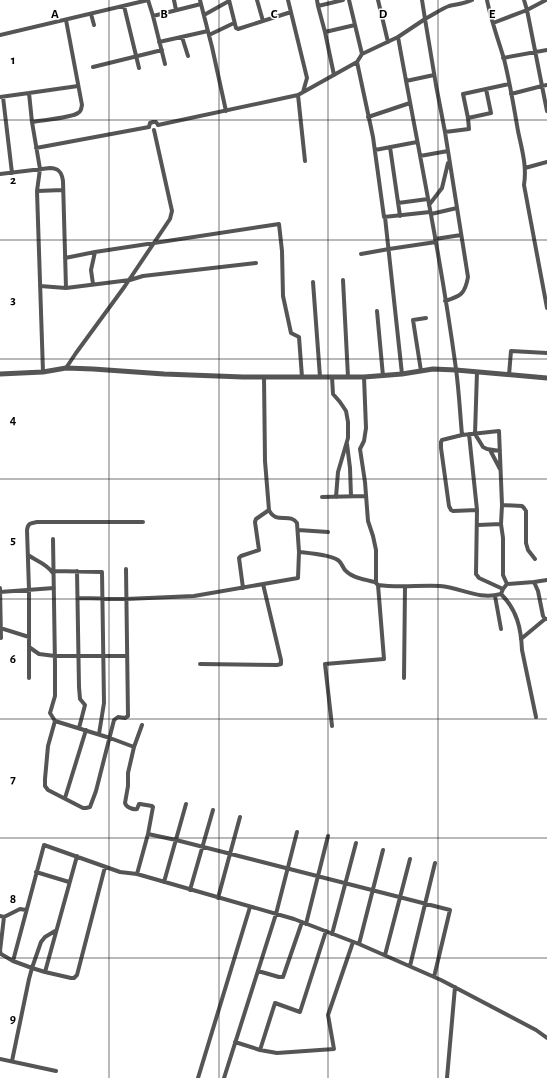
<svg xmlns="http://www.w3.org/2000/svg" width="547" height="1078" viewBox="0 0 547 1078" font-family="'Alegreya Sans',sans-serif">
  <rect width="100%" height="100%" fill="#fff"/>
  <g fill="none" stroke-linecap="round" stroke-linejoin="round">
    <path stroke="#555" stroke-width="4" d="M174,0L176,10
      M229,0L236,28L238,29L291,12
      M257,0L263,21
      M288,0L307,78L303,92
      M317,0L318,6L343,0
      M349,0L362,54L398,37C418,148 441,258 456,369C459,391 460,413 462,435L499,431L502,505L501,524L503,538V575L507,584
      M378,0L388,42
      M487,0C491,20 498,39 504,59C510,83 514,107 518,131C522,150 527,166 524,185L547,308
      M524,0L527,10L546,0
      M201,4L212,47L226,111
      M124,6L139,68
      M318,6L325,32L334,75
      M91,14L94,25
      M204,15L229,1
      M153,16L165,64
      M493,23L527,10L542,86L511,94
      M325,32L355,25
      M0,35L148,0L153,16L201,4L200,0
      M209,35L234,23
      M182,37L188,56
      M398,37L425,19L422,0
      M159,42L208,31
      M362,54L357,62L373,137L384,217L430,212
      M503,58L547,50
      M93,67L162,50
      M406,81L434,75
      M547,85L542,86L547,111
      M29,93L78,86
      M298,95L305,161
      M0,97L29,93L32,122L40,169L37,191L43,372
      M3,97L12,173
      M368,117L410,103
      M468,118L491,113L486,89
      M32,122C42,120 71,118 78,113C82,111 81,108 82,105L66,20
      M158,125L298,95L357,62
      M149,127L150,123L153,122H156L158,125
      M445,132L469,129L468,118L463,94L509,84
      M390,147L400,216
      M36,148L149,127
      M375,150L417,142
      M420,156L448,151
      M525,168L547,162
      M0,174L50,168C59,168 62,173 63,181L66,288
      M37,191L63,190
      M398,203L428,199
      M429,205L442,188L448,163
      M431,214L457,208
      M385,217L402,374
      M435,239L461,235
      M361,254L389,249L436,242
      M65,258L95,252L279,224L282,251L283,296L291,333L299,337L302,377
      M343,280L348,377
      M313,282L320,377
      M93,284L91,270L95,252
      M40,286L66,288L130,280L143,276L256,263
      M445,301C461,296 465,294 468,277L445,132L436,85L425,19C433,15 441,9 449,6C457,4 464,4 472,0
      M377,311L383,376
      M66,368L76,353L125,286L170,219L172,211L154,130
      M421,371L413,320L426,318
      M477,372L475,434L483,447L487,449L500,451
      M509,375L511,351L547,353
      M332,377L333,394L340,402L346,411L348,422V438L338,472L336,497
      M364,377L366,428L364,441L360,449L365,482L368,521L373,536L376,550V583L378,585C398,588 419,585 440,586C462,588 478,600 501,594L503,589L507,584L534,582L538,591L543,616L545,619H547
      M469,434L477,510L476,574L479,578L503,589
      M462,435L442,440L441,442V448L449,506L451,510L453,511L477,510
      M347,444L350,468L351,496
      M490,450L500,469
      M322,497L366,496
      M502,505L522,506L524,508L526,511V543L528,550L535,559
      M478,525L501,524
      M298,530L328,532
      M53,539L55,665V696L50,713L55,721
      M299,552C308,553 333,555 339,561C342,563 343,569 346,571C352,578 366,580 375,582
      M28,555C38,562 46,563 53,573
      M126,569L128,716L125,718L118,717L114,720L96,791L90,807L86,808H83L48,790L45,786V779L48,746L55,721L110,738L134,747
      M54,571L102,572L104,703L99,734
      M77,571L79,687L80,699L85,705L79,728
      M534,582L547,580
      M0,588L1,638
      M243,588L239,558L241,556L259,550L255,522L256,519L269,510
      M0,592L54,588
      M501,594C517,610 521,628 522,650L536,717
      M495,596L501,629
      M78,598L126,599L194,596L298,578L299,552L297,523C290,512 276,525 269,510L265,461L264,377
      M0,628L29,637
      M521,639L545,619
      M29,647L39,654L55,656H127
      M200,664L277,665L281,664V660L263,584
      M29,678V590L27,530C28,523 31,523 37,522H143
      M404,678L405,587
      M332,726L325,664L384,659L378,585
      M65,798L86,730
      M148,834L176,840L450,910L434,977
      M36,872L69,882
      M137,874L294,919L359,944L441,980L536,1030L547,1038
      M164,882L186,804
      M190,890L213,810
      M218,898L240,817
      M0,916L4,917L20,909L26,910
      M4,917L0,951L1,954L13,961
      M306,924L328,836
      M55,931L45,937L41,942L32,968L45,972L77,856
      M326,931L300,1012L275,1003L260,1050L277,1053L334,1049L328,1015L353,942
      M332,934L356,843
      M359,944L383,850
      M385,955L410,859
      M410,966L435,863
      M258,971L279,977H283L302,922
      M45,972L71,978H74L77,975L105,867
      M235,1042L260,1050
      M0,1059L56,1071
      M12,1061L29,979L32,968L13,961L44,845L120,872L137,874L148,834L153,807L152,806L140,804H139L137,809C133,810 126,807 125,803L128,786V773L134,747L142,725
      M198,1078L250,907
      M224,1078L276,914L297,832
      M447,1078L455,987"/>
    <path stroke="#555" stroke-width="5" d="M0,374L43,372L66,368L93,369L164,374L243,377H364L402,374L433,369L456,370L547,378"/>
  </g>
  <path fill="none" stroke="#000" stroke-width="1" stroke-opacity="0.55" d="M109,0V1078M219,0V1078M328,0V1078M438,0V1078M0,120H547M0,240H547M0,359H547M0,479H547M0,599H547M0,719H547M0,838H547M0,958H547"/>
  <g font-size="13" text-anchor="middle" font-weight="bold" fill="#000" stroke="#fff" stroke-width="3" stroke-linejoin="round" paint-order="stroke">
    <text x="55" y="18">A</text>
    <text x="164" y="18">B</text>
    <text x="274" y="18">C</text>
    <text x="383" y="18">D</text>
    <text x="492" y="18">E</text>
    <text x="13" y="64">1</text>
    <text x="13" y="184">2</text>
    <text x="13" y="304">3</text>
    <text x="13" y="424">4</text>
    <text x="13" y="544">5</text>
    <text x="13" y="663">6</text>
    <text x="13" y="783">7</text>
    <text x="13" y="903">8</text>
    <text x="13" y="1023">9</text>
  </g>
</svg>
